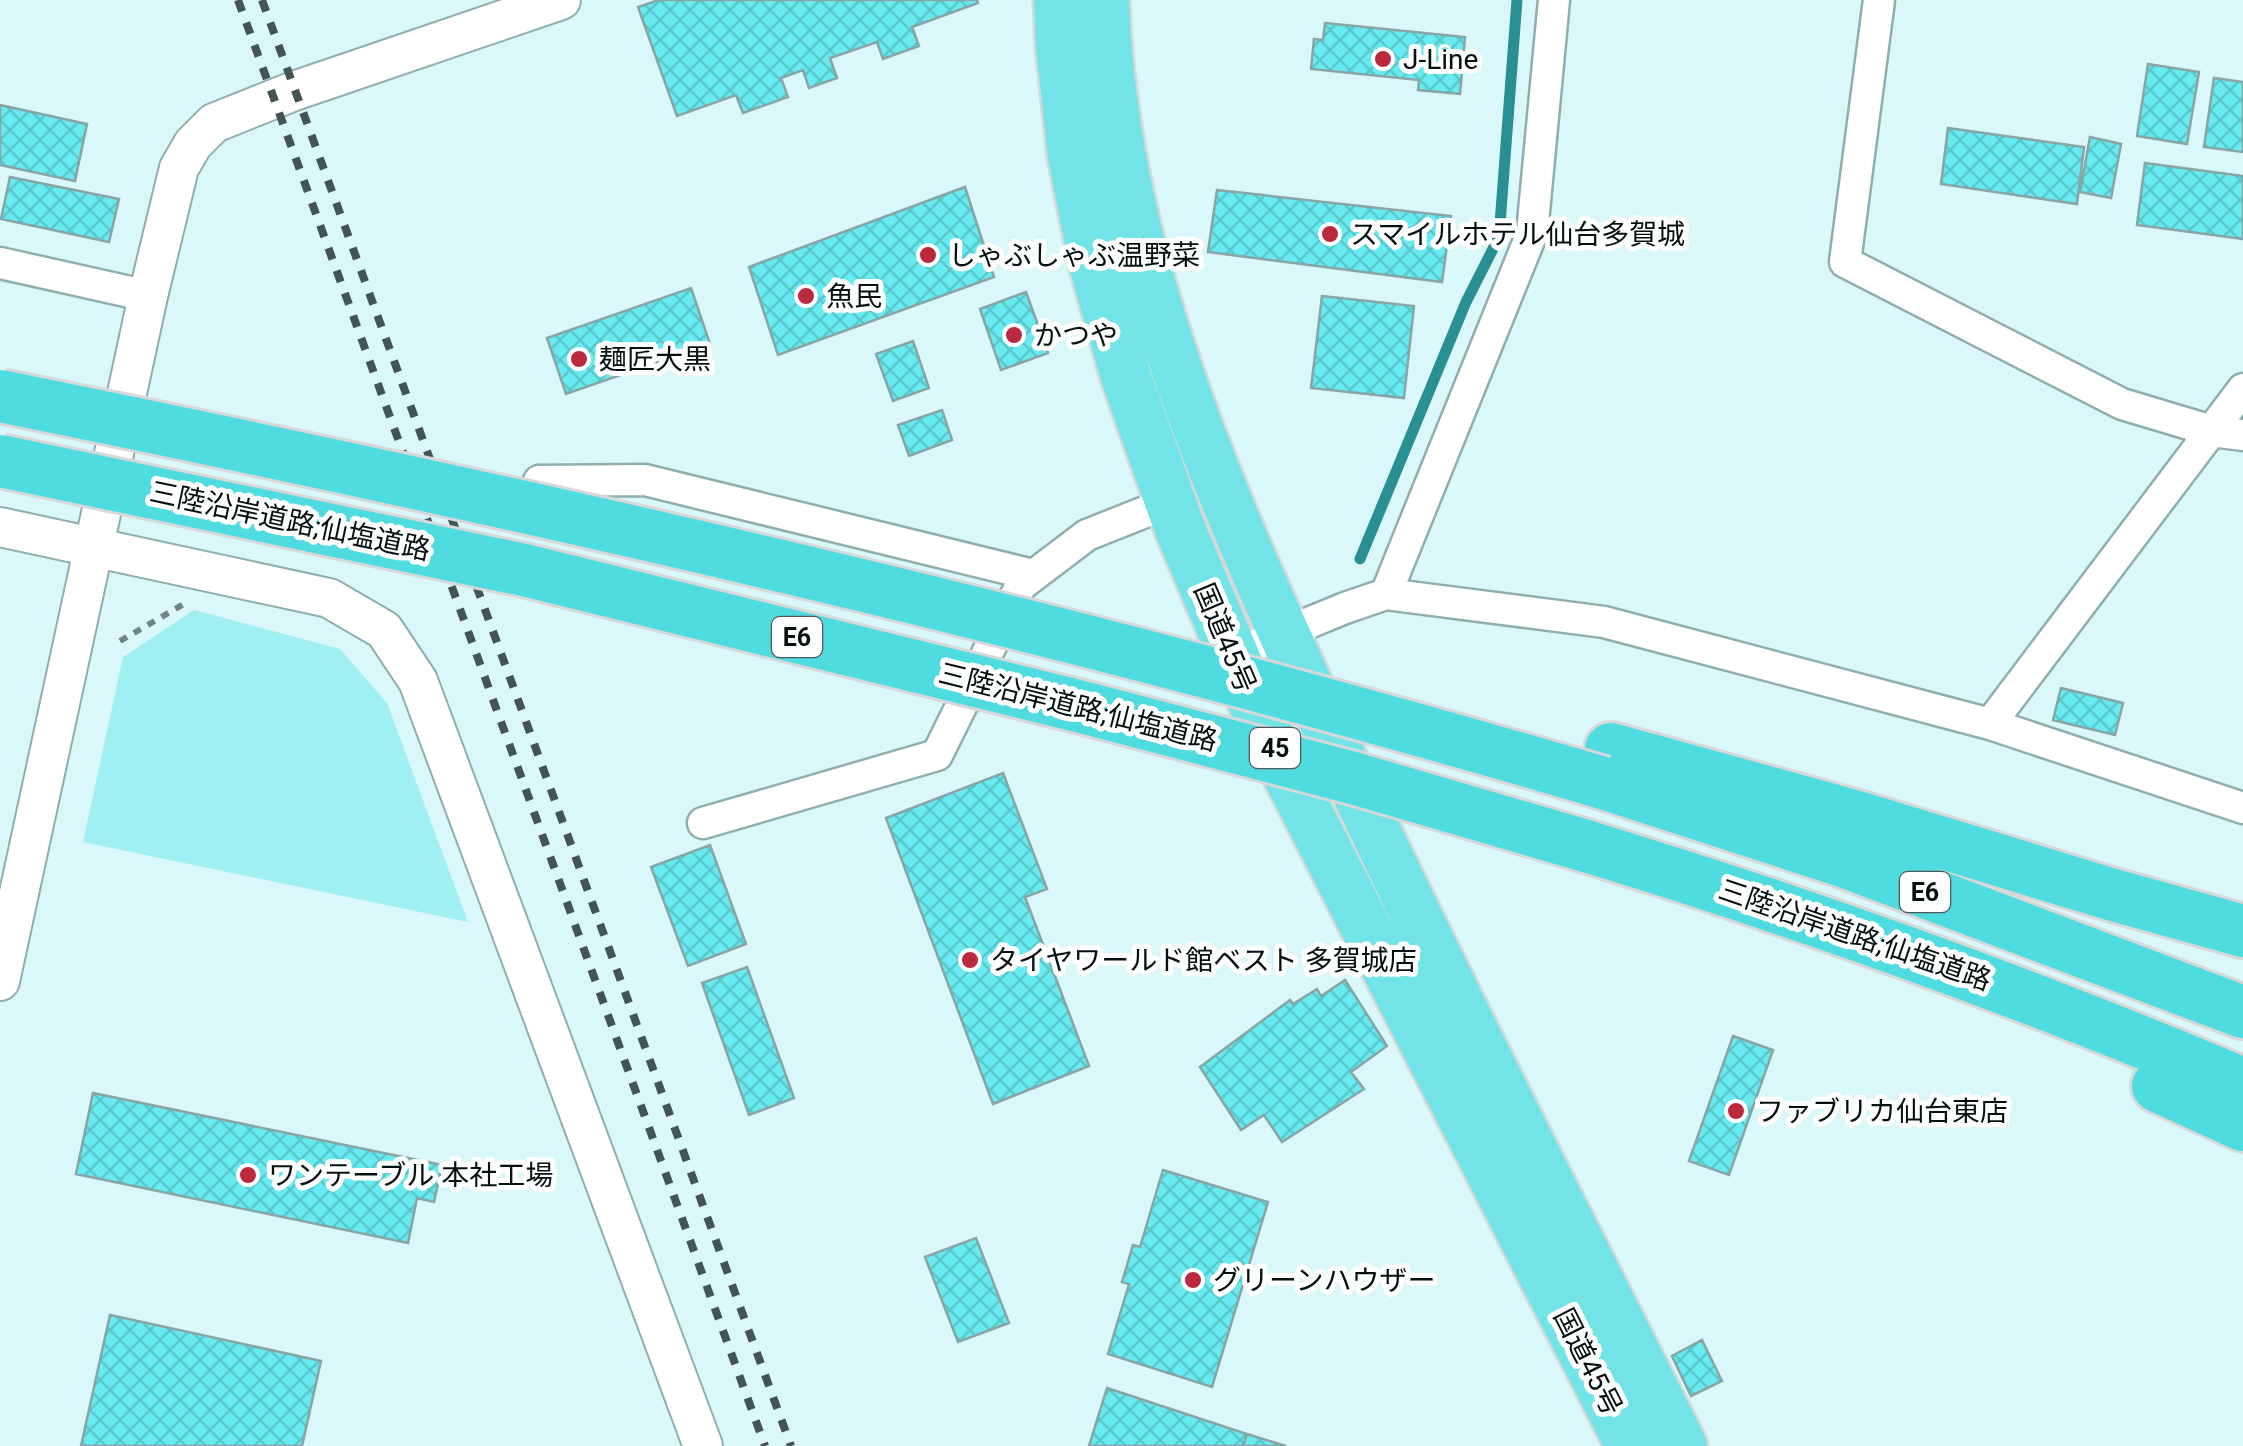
<svg xmlns="http://www.w3.org/2000/svg" width="2243" height="1446" viewBox="0 0 2243 1446" font-family="Roboto,'Noto Sans JP',sans-serif">
  <defs>
    <pattern id="building-cross-hatch" width="8" height="8" patternUnits="userSpaceOnUse" patternTransform="scale(2.5)"><rect width="8" height="8" fill="#67ebf0"/><path d="M0 0l8 8M0 8l8-8" fill="none" stroke="#58c8cd"/></pattern>
  </defs>
  <rect width="100%" height="100%" fill="#daf8f9"/>
  <path fill="#a0eff2" d="M194,610L340,649L387,703L468,922L83,842L123,657Z"/>
  <g fill="none" stroke-linecap="round" stroke-linejoin="round">
    <path stroke="#298f92" stroke-width="11" d="M1360,559L1466,302L1499,237L1517,0"/>
  </g>
  <path fill="url(#building-cross-hatch)" stroke="#88a5a5" stroke-width="2.5" d="M659,0H977L978,3L912,27L919,46L883,59L877,42L830,58L837,78L809,88L803,70L781,78L788,97L743,113L736,95L677,116L638,7Z
    M1325,23L1465,37L1460,94L1418,90L1419,80L1311,69L1314,39L1323,40Z
    M2148,64L2199,72L2187,144L2137,136Z
    M2214,78L2243,82V152L2204,147Z
    M0,105L87,124L75,181L0,165Z
    M1948,128L2084,147L2077,204L1941,184Z
    M2090,137L2121,144L2111,198L2080,192Z
    M2145,163L2243,176V239L2137,225Z
    M10,177L119,199L109,242L1,219Z
    M965,187L994,277L778,355L749,267Z
    M1217,190L1451,216L1442,282L1208,252Z
    M691,288L710,344L566,394L547,338Z
    M1026,292L1048,353L1001,370L980,309Z
    M1322,296L1414,306L1404,398L1311,388Z
    M913,341L929,388L893,401L876,354Z
    M942,410L952,440L909,456L898,425Z
    M2061,688L2123,703L2115,735L2053,720Z
    M1003,773L1047,889L1025,897L1089,1066L993,1104L886,818Z
    M710,845L746,944L688,966L651,867Z
    M747,967L794,1098L749,1115L702,983Z
    M1345,980L1387,1046L1351,1072L1364,1089L1282,1142L1264,1115L1241,1130L1200,1067L1290,1000L1293,1004L1317,989L1321,996Z
    M1733,1036L1773,1050L1729,1175L1689,1161Z
    M93,1093L442,1165L434,1202L417,1198L408,1243L76,1174Z
    M1163,1170L1268,1202L1212,1387L1108,1354L1129,1284L1122,1282L1133,1245L1140,1247Z
    M976,1238L1009,1323L958,1342L925,1257Z
    M110,1315L321,1361L302,1446H81Z
    M1702,1340L1722,1381L1691,1396L1672,1356Z
    M1107,1388L1247,1434L1243,1446H1089Z
    M1247,1434L1286,1446H1243Z"/>
  <g fill="none" stroke-linecap="round" stroke-linejoin="round">
    <defs>
      <path id="minor" d="M1879,0L1845,262L2122,404L2212,431L2243,435
        M0,263L148,296
        M539,481L645,480L1033,575
        M1386,594L1532,233L1554,0
        M1231,655L1345,608L1386,594L1604,622L1990,724L2243,808
        M1990,724L2243,389
        M703,823L937,755L1021,585L1087,535L1170,502"/>
      <path id="tertiary" d="M0,527L329,598L384,630L418,681L703,1446
        M0,981L148,296L179,168L193,144L214,123L294,91L561,0"/>
      <path id="trunk" d="M1059,0L1061,47L1073,156L1094,264L1126,377L1180,529L1265,730L1631,1446
        M1104,0C1112,264 1227,511 1336,747C1446,983 1565,1214 1682,1446"/>
      <path id="motorway" d="M1611,749L1861,818L2110,894L2243,931
        M1603,783L1843,861L2243,1012
        M1586,846C1809,914 2028,993 2243,1084
        M2158,1086L2243,1125"/>
    </defs>
    <use href="#minor" stroke="#91aeaf" stroke-width="35"/>
    <use href="#tertiary" stroke="#91aeaf" stroke-width="42"/>
    <use href="#trunk" stroke="#d7d9d9" stroke-width="55"/>
    <use href="#motorway" stroke="#d7d9d9" stroke-width="58"/>
    <path stroke="#708485" stroke-width="6" stroke-dasharray="8 8" stroke-linecap="butt" d="M120,641L184,604"/>
    <use href="#minor" stroke="#fff" stroke-width="30"/>
    <use href="#tertiary" stroke="#fff" stroke-width="38"/>
    <use href="#trunk" stroke="#72e3e7" stroke-width="50"/>
    <use href="#motorway" stroke="#4fdce1" stroke-width="52"/>
    <path stroke="#445455" stroke-width="8" stroke-dasharray="12 12" stroke-linecap="butt" d="M238,0L765,1446
      M262,0L791,1446"/>
    <defs>
      <path id="motorway-bridge" d="M0,396C539,505 1076,627 1603,783
        M0,461L524,570L1082,707L1353,778L1586,846"/>
    </defs>
    <use href="#motorway-bridge" stroke="#d7d9d9" stroke-width="58" stroke-linecap="butt"/>
    <use href="#motorway-bridge" stroke="#4fdce1" stroke-width="52"/>
  </g>
  <g fill="#bb293f" stroke="#fefefe" stroke-width="4">
    <circle cx="1383" cy="59" r="10"/>
    <circle cx="1330" cy="234" r="10"/>
    <circle cx="928" cy="255" r="10"/>
    <circle cx="806" cy="296" r="10"/>
    <circle cx="1014" cy="335" r="10"/>
    <circle cx="579" cy="359" r="10"/>
    <circle cx="970" cy="960" r="10"/>
    <circle cx="1736" cy="1111" r="10"/>
    <circle cx="248" cy="1175" r="10"/>
    <circle cx="1193" cy="1280" r="10"/>
  </g>
  <g text-anchor="middle" dominant-baseline="central" stroke-width="10" stroke-linejoin="round" paint-order="stroke">
    <g fill="#fefefe" stroke="#505758" stroke-width="2.5">
      <rect x="772" y="617" width="50" height="40" rx="8"/>
      <rect x="1250" y="728" width="50" height="40" rx="8"/>
      <rect x="1900" y="872" width="50" height="40" rx="8"/>
    </g>
    <g font-size="25" font-weight="bold" fill="#061011">
      <text x="797" y="637">E6</text>
      <text x="1275" y="748">45</text>
      <text x="1925" y="892">E6</text>
    </g>
    <g font-size="28" fill="#061011" stroke="#fefefe" text-anchor="start">
      <text x="1403" y="59">J-Line</text>
      <text x="1350" y="234">スマイルホテル仙台多賀城</text>
      <text x="948" y="255">しゃぶしゃぶ温野菜</text>
      <text x="826" y="296">魚民</text>
      <text x="1034" y="335">かつや</text>
      <text x="599" y="359">麺匠大黒</text>
      <text x="990" y="960">タイヤワールド館ベスト 多賀城店</text>
      <text x="1756" y="1111">ファブリカ仙台東店</text>
      <text x="268" y="1175">ワンテーブル 本社工場</text>
      <text x="1213" y="1280">グリーンハウザー</text>
    </g>
    <g font-size="28" fill="#061011" stroke="#fefefe">
      <text transform="translate(290 521) rotate(12)">三陸沿岸道路;仙塩道路</text>
      <text transform="translate(1225 638) rotate(67)">国道45号</text>
      <text transform="translate(1078 707) rotate(14)">三陸沿岸道路;仙塩道路</text>
      <text transform="translate(1855 935) rotate(19)">三陸沿岸道路;仙塩道路</text>
      <text transform="translate(1588 1362) rotate(63)">国道45号</text>
    </g>
  </g>
</svg>
